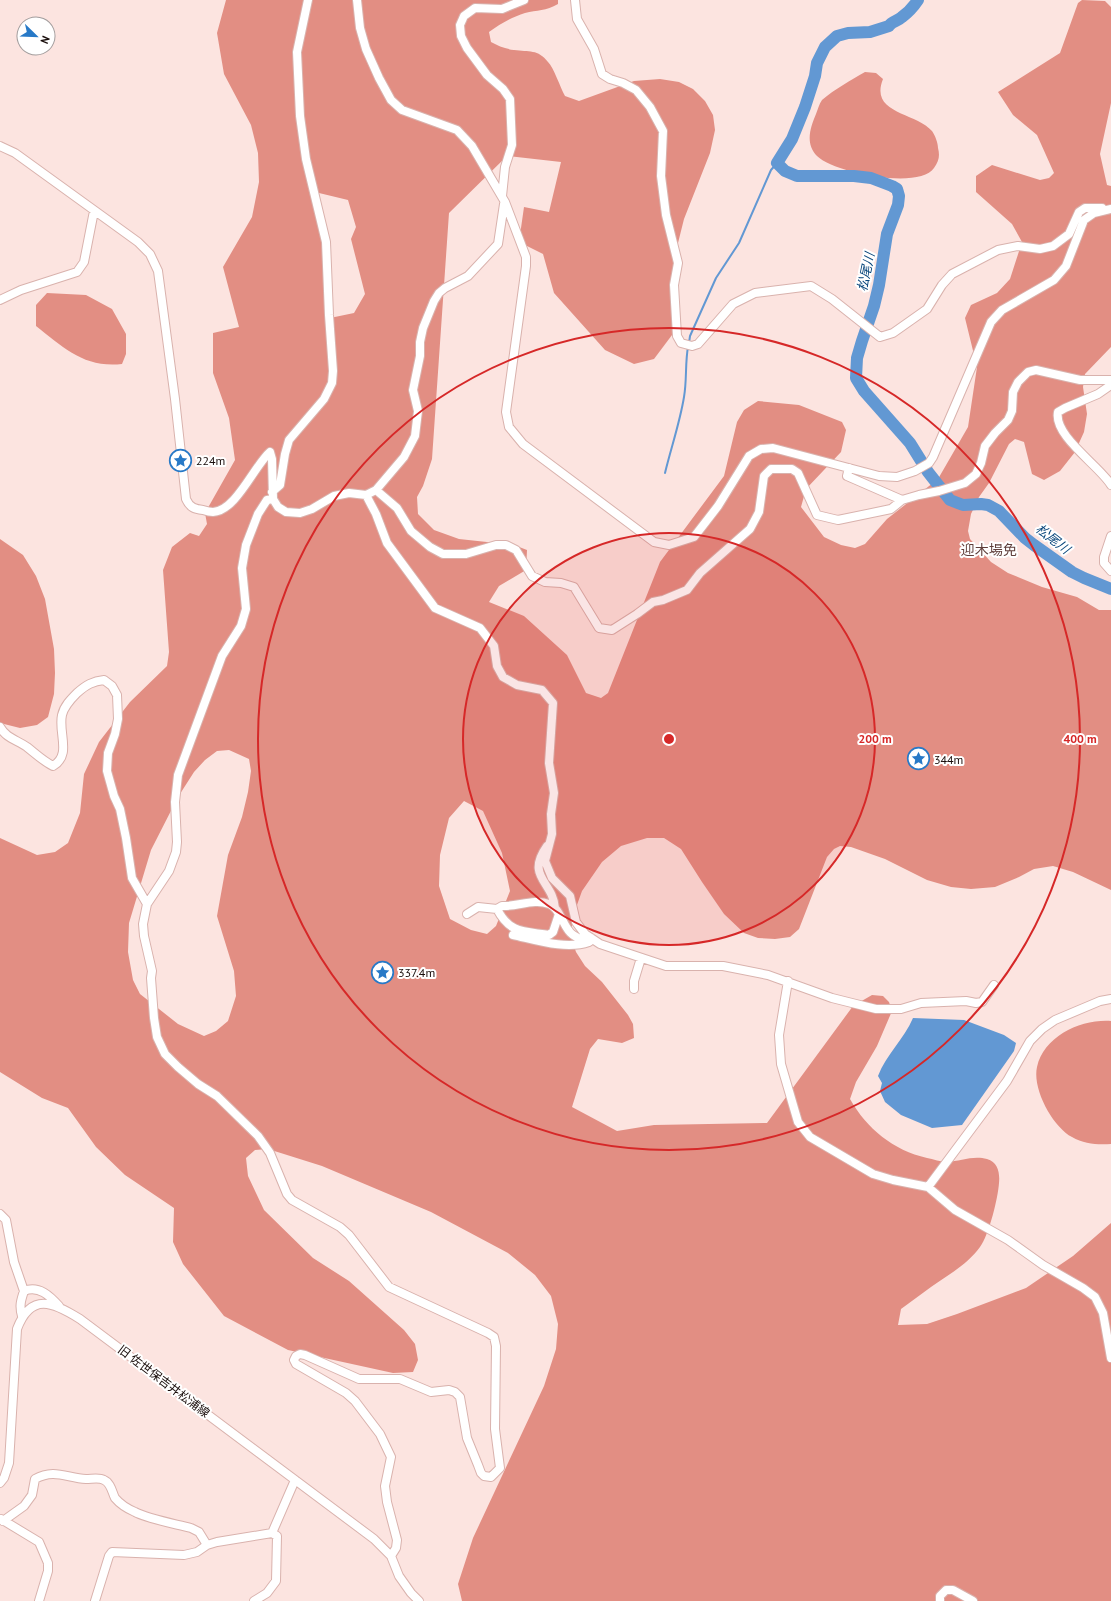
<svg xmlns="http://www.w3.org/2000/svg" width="1111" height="1601" viewBox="0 0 1111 1601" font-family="'PT Sans','Noto Sans JP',sans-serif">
  <rect width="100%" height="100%" fill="#fce4e0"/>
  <path fill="#e28e83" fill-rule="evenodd" d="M226,0H558V4C546,11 537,10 525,13C512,17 500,24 489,32L491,42C498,46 506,49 514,50C529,52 538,49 548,62C554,68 560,87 565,96L579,101L634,81L660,79L679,82L693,89L705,101L713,115L715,130L710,153L684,219L678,243L675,284L677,321L672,335L654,359L634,364L605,350L554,293L543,254L519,242L524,207L549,212L561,162L507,156L449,213L432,459L423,486L417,497L418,514L434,530L459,539L514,545L527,550L526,570L499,586L489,602L524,616L567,655L586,693L601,698L608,693L660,562L724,476L737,422L744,410L758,401L799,405L842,422L846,430L841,452L806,489L801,507L824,537L841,545L855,548L865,544L887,519L938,479L968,427L977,367L965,318L971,305L997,293L1010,279L1022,242L1012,224L976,192V176L992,165L1040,180L1049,178L1054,173L1037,135L1013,115L998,92L1060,53L1078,3L1082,0L1105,1L1111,7V103L1100,154L1107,185L1111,186V347L1085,374L1083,387L1087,414L1084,432L1075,452L1060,471L1044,480L1032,474L1024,442L1015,439L1009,444L989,483L979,497L971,514L968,531L970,539L991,562L1008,573L1042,587L1077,597L1099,610H1111V890L1073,872L1053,866L1034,869L1019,877L995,887L971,889L951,887L927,880L885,859L851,847L840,846L834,849L827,857L799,929L790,937L775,939L758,938L744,933L724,914L702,882L681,849L664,838H647L621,846L602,862L582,891L573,916L571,937L576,952L585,966L602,982L628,1015L633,1024L634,1038L622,1043L598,1039L590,1049L572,1107L617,1131L654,1125L767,1123L853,1006L872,995L883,996L889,1002L892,1011L877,1046L856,1082L850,1099C867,1129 893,1150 927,1158C933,1159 941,1162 947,1162C960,1161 974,1155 987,1159C998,1162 1000,1173 999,1183C998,1198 989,1235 980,1247C967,1265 948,1275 931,1287C921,1294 911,1302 901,1309L898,1325L927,1324L957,1314L1026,1288L1073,1256L1111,1223V1601H462L458,1584L473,1538L544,1386L556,1349L558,1324L551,1296L535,1275L508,1253L431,1212L322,1166L268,1149L255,1150L246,1158L248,1176L264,1210L313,1258L349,1281L404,1330L415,1344L418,1360L413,1372L393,1373L288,1350L224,1316L183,1264L173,1242L174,1208L125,1175L96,1147L68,1108L42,1098L0,1072V838L37,855L55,852L68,843L80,813L84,774L99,742L130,702L167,666L169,652L163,570L172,547L190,533L199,536L207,524L205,513L235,460L229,418L213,373V333L239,327L223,267L252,217L259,182L258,153L251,125L224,74L217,33ZM319,193L348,200L356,227L351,239L365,294L354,313L330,318ZM229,750L249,759L251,771L248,792L242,817L228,855L217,916L234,971L236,996L228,1021L216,1031L204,1036L178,1024L140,994L133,980L128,952L129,923L151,850L178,797L194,772L205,760L217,751ZM464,801L483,811L502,853L510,891L496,926L487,934L471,930L450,919L439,886L440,855L449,818Z
    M865,72L876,73L883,79C869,114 916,112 932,131C935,135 938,143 938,148C940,156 939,161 934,168C920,190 834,173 817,156C805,144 810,128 816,114C818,109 819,104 822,100C835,89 851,80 865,72Z
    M47,293L86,295L112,309L126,334V354L122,364C84,368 64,348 36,326V305Z
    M0,539L23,555L36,576L45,599L54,649L55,673L54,694L48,717L37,725L20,728L0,723Z
    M1111,1021V1144C1098,1145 1084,1144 1072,1137C1053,1127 1032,1089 1037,1067C1044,1036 1081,1019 1111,1021Z"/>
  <path fill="#6298d3" d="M913,1018L964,1020L1004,1035L1016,1043L1014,1051L962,1125L932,1128L901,1115L885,1102L880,1091L882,1083L878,1076C886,1055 904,1039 913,1018Z"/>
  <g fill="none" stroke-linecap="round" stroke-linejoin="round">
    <path stroke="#6298d3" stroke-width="2" d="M689,343L690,336L716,278L739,243L771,170L777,163
      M665,473C671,448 680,422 684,397C687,380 685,363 688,347"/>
    <path stroke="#6298d3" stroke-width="12" d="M918,0C914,6 909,12 902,17C898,21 892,21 889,26L870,32L848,33L837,36L825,47L817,63L815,76L805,107L792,139L777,163L785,171L797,176H854L871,178L892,186L897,189L899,196L898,205L887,234L879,285L874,306L862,341L857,358L856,378L864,391L910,443L928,472L950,500L963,505L981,504L988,505L999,511L1025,538L1034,545L1072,572L1084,578L1111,589"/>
    <defs>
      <path id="minor" d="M357,0L360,28L366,49L379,78L391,100L402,110L457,130L472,146L505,202L526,257V266L506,412L509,427L523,444L654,542L669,545L694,537L718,506L749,456L761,449L773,448L879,476L897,477L915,471L929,463L933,457L991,322L1002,310L1054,280L1066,266L1084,220L1094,213L1111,209
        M575,0L577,19L594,49L602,74L610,79L623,83L636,90L650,107L663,131L661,176L666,215L678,263L674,285L677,336L681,343L692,346L698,344L733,304L755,293L811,286L832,299L880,337L893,333L927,309L942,285L952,274L998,250L1018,246L1040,249L1053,246L1069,234L1079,212L1085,208H1102
        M0,146L15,153L138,242L150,254L158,271L175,399L186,499C190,508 195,509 203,510C206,511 210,512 213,512C236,511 254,466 270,452L272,459L273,499L278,507L286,512L300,513L312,509L334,496L349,493L366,495L376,490L404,457L415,436L418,411L413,390L420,356V342L423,328L434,301L439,293L445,288L468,276L498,244L504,204
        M502,196L505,167L512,145L510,99L503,89L487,75L467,48L461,36L460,25L464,16L475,8L502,9L524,0
        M0,300L21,290L77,272L84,262L94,211
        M1111,385L1098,394L1065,408L1058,412C1053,436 1100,466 1111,485
        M849,468L847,476L902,500
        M376,490L397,508L411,531L430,547L443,554H466L496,545H506L516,550L532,576L545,582L561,583L574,587L599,628L612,630L637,614L653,602L663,600L687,590L700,573L750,529L759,512L764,476L771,469H792L798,473L817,515L838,520L891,509L902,500L919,495L939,491L965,483L976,474L981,463L985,446L995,433L1008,420L1012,411L1013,392L1018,382L1028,372L1036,370L1080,380H1111
        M272,492L280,485L285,454L289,440L324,399L332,383L333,371L329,315L326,242L306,159L300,116L297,52L308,0
        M366,495L376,514L387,543L435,608L480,628L494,646L497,666L503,677L517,685L542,690L553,703L549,763L554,793L551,814L552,834L545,861L552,878L570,896L576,922L585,934L600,944L666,966H723L768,975L832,998L876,1009H901L921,1003L966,1001L976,1003L982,1002L994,985
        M273,499L267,500L258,514L246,545L242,568L246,609L241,626L222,656L178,775L175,802L177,842L176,852L169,871L147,904L143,924L144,936L152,971L151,978L154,1018L157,1037L165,1054L178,1067L198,1084L217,1096L258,1136L270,1153L287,1194L292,1200L340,1227L349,1235L389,1287L488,1333L494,1337L496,1346L495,1429L500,1468L491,1477L484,1476L481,1473L478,1465L467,1438L460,1397L455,1392L449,1390L431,1392L400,1379H359L305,1355L300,1354L296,1356L294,1360L296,1364L346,1393L355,1401L380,1434L391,1457L385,1486L387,1502L397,1540L396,1548L391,1556
        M1111,536L1104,557V563L1111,571
        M0,727C6,738 17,740 27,747C36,754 43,761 53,766C72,755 58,733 62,715C64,706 71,699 77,693C86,685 93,681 104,680L112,686L117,695L118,719L115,734L108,753L107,771L114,796L120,809L126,838L132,878L147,904
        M547,846C525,877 553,881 555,908
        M497,909C510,934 524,931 549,935L553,932L559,914
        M467,914L478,907L497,909L502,906C517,907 534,898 549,904C559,907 562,923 569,931C572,936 579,938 584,941L591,938
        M513,935C536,940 566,950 589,942
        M788,981L779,1035L781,1064L798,1122L810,1137L873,1174L893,1180L928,1187L955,1210L1008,1240L1043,1265L1083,1288L1095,1297L1103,1313L1111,1358
        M634,989V981L641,958
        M928,1187L1007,1081L1030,1041L1042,1029L1055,1020L1100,1001L1111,999
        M0,1214L6,1220L14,1262L24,1291
        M22,1316C19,1306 21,1300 24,1291C39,1285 50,1296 59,1306
        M0,1483L4,1478L9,1463L17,1329C31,1292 53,1302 80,1319L374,1539L391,1556L399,1576L411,1593L419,1601
        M1,1519L39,1542L48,1563V1571L39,1601
        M3,1521L24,1506L32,1495L35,1479C54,1468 67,1478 86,1479C92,1479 99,1477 104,1480C111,1483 112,1492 115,1498C120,1504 128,1509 135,1512C148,1519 176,1524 191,1528L199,1532L207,1545
        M272,1533L295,1480
        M95,1601L109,1556L112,1552L184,1555L197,1552L207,1545L217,1542L272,1533L277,1536L276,1581L267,1593L254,1601
        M940,1601V1596L946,1590H953L973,1601"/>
    </defs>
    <use href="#minor" stroke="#d9b2ad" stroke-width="10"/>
    <use href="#minor" stroke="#fff" stroke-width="8"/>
  </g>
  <circle cx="669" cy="739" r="206" fill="#d62828" fill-opacity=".12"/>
  <g fill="none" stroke="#d62828" stroke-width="2">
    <circle cx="669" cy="739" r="206"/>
    <circle cx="669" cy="739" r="411"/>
  </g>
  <defs>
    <symbol id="sight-ring" viewBox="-11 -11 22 22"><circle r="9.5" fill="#fff" stroke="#2779c7" stroke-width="1.5"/><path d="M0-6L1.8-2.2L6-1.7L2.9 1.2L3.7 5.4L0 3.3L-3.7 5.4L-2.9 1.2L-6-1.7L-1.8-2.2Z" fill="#2779c7"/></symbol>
  </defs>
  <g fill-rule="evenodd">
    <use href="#sight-ring" x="168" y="448" width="25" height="25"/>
    <use href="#sight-ring" x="906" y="746" width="25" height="25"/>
    <use href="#sight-ring" x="370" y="960" width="25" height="25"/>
  </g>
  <g text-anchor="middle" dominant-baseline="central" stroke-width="4" stroke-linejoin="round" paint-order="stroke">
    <g font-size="12" fill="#170b09" stroke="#fff" text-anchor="start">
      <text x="196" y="460">224m</text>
      <text x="934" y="759">344m</text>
      <text x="398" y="972">337.4m</text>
    </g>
    <g font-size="12" fill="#170b09" stroke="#fff">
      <text transform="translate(164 1381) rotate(37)">旧 佐世保吉井松浦線</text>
    </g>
    <g font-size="13" font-style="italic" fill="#06447a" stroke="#fff">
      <text transform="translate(866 272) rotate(-78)">松尾川</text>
      <text transform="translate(1053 539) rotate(38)">松尾川</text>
    </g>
    <g font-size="14" fill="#5f3f3b" stroke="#fff">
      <text x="989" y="550">迎木場免</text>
    </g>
  </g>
  <circle cx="669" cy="739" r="6" fill="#d62828" stroke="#fff" stroke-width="2"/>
  <g font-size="12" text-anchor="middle" font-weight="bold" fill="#d62828" stroke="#fff" stroke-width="4" stroke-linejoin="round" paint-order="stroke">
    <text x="875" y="743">200 m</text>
    <text x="1080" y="743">400 m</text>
  </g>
  <g transform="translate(36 36) rotate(113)"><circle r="19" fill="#ffffff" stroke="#a29d9d"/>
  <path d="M0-3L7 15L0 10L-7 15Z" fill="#2779c7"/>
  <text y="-6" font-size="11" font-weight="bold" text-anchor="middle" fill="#170b09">N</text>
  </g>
</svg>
